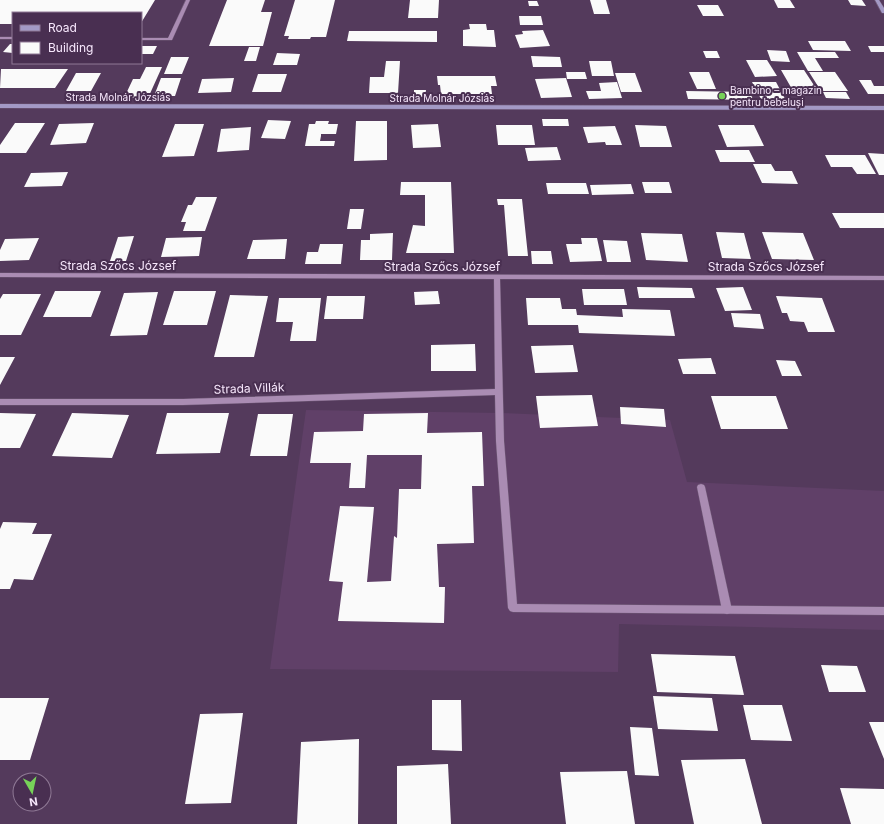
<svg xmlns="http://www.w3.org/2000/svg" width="884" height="824" viewBox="0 0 884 824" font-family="Inter,sans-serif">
  <rect width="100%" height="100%" fill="#543a5c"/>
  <path fill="#604068" d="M306,410L501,413L670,420L687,482L884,491V630L619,624L618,672L270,669Z"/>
  <path fill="#fafafa" d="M0,0H155L141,23V13H13V24H0Z
    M227,0H265L261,12H272L263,46H209Z
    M295,0H335L326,37H311L310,39H288L289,36H284Z
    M410,0H439L438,18H408Z
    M590,0H606L610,14H594Z
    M774,0H790L795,8H778Z
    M848,0H862L866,6L851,5Z
    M528,1H537L539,6H529Z
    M697,5H718L724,16H703Z
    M519,16H541L543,25H520Z
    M469,24H486L487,30H494L496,47L463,46V30L470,29Z
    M543,30L550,46L520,48L515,35L523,34L522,31Z
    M349,31H437V42L347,41Z
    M808,41H845L851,51L813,50Z
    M10,44H13V53L3,52Z
    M141,46H157L153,54H141Z
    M868,46H884V52H871Z
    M249,47H260L256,61H244Z
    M767,50L786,51L790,62L771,61Z
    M703,51H717L720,58H706Z
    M797,52H835L839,58H815L823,71H808Z
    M277,53L300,54L297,65H273Z
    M531,56L560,57L562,67H533Z
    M171,57H189L182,74H164Z
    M746,60H767L777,76L755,77Z
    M386,61H400L398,93H369L370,77H384Z
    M589,61H611L614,76H592Z
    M146,67H162L148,98H124L133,79H140Z
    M1,69H68L55,88H0Z
    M781,70H804L821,96H796Z
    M566,72H585L587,79H567Z
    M689,72H709L716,89H697Z
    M809,72H835L848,91H821Z
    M76,73H101L91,91H66Z
    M615,73H635L642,92H621Z
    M258,74H287L281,92H252Z
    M437,76H495L497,86H491L492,94H441L440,85H438Z
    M161,78H181L175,96H168L167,98L154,96Z
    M234,78L231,92L198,93L202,79Z
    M566,78L572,97L541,98L535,79Z
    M859,80H871L874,86H884V94H868Z
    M617,82L622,98L589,99L586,91H601L599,83Z
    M752,82H776L785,99H761Z
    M414,90H426L425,97H414Z
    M686,91L750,92L753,100L688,99Z
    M823,92H846L850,99L826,98Z
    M542,119H568L569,126H543Z
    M268,120L291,121L285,139L261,138Z
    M316,121H329L328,124H338L336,134H321V136L320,141H335L334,146H305L309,124H315Z
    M356,121H387V160L354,161Z
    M15,123H45L26,153H0V145Z
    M94,123L86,143L50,145L59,124Z
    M175,124H204L194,156L162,157Z
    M438,124L441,147L413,148L411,125Z
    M496,125H532L535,145H498Z
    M635,125L666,126L672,147H640Z
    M718,125H754L764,146L727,147Z
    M615,126L622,145H606L605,142L588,143L583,127Z
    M251,127L249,150L217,152L221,129Z
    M557,147L561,160L528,161L525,148Z
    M715,150H749L755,162H720Z
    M868,153L884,154V175H879Z
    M825,155H865L876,174H857L852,167H831Z
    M753,164H771L775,171H792L798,184L762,183Z
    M68,172L62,186L24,187L31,173Z
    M401,182H451L454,253H406L413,225L425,226V195H400Z
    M642,182H669L672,193H645Z
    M546,183H586L589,194H548Z
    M631,184L634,194L592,195L590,185Z
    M196,197H217L205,231H183L186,222H181L188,205H192Z
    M497,199H522L528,256H508L504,205H498Z
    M350,209H364L361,229H347Z
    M832,213H884V228H840Z
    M716,232L744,233L751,259L722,258Z
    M762,232L803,233L814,260L772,259Z
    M393,233L392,260H360L361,240H370V234Z
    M641,233L682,234L688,262L646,260Z
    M134,236L126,261H110L118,237Z
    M202,237L199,256L161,257L166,238Z
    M39,238L29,260L0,261V250L5,239Z
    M581,238H597L602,261L570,262L566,244H582Z
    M287,239L285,259H247L253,240Z
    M603,240L627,241L631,262H607Z
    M320,244H343L341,264H305L307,252H318Z
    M531,251H551L553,264H532Z
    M637,287L692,288L695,298H639Z
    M743,287L752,310L725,311L716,288Z
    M582,289H624L627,305H584Z
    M55,291H101L91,317H43Z
    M174,291H216L207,325H163Z
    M438,291L440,304L415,305L414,292Z
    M158,292L147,335L110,336L124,293Z
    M3,294H41L21,335H0V299Z
    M230,295L268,296L254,357H214Z
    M327,296H365L363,319H324Z
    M776,296L822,298L835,332H808L804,322L790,321L787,313H782Z
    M279,298H321L316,341H290L293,322H276Z
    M526,298H560L562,309H576L577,315L623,317L622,309L670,310L675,336L579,333L578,325H528Z
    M731,313L760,314L764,329L734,327Z
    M475,344L476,371H431V345Z
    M573,345L578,372L535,373L531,346Z
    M0,357H15L0,385Z
    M711,358L716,374H683L678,359Z
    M776,360L795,361L802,376H782Z
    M592,395L598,426L540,428L536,396Z
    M711,396H776L788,429H721Z
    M620,407L664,409L666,427L621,424Z
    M0,413L36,414L20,448H0Z
    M72,413L129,415L112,458L52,456Z
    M167,413H229L220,453L156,454Z
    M428,413L427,433L482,432L484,486H472L474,543L437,544L439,587H445L444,623L338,621L343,582L329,581L340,506L374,507L367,582L391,581L394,536L397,538L399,489H421L422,455H367L365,488H349L351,463H310L314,432L363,431L364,414Z
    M258,414H293L287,456H250Z
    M3,522L37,523L32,534H52L33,580L14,579L10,589H0V529Z
    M651,654L735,656L744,695L657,692Z
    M821,665L857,666L866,692H829Z
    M653,696L712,698L718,731L658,729Z
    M0,698H49L30,760H0Z
    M432,700H461L462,751L432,750Z
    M743,705H782L792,741L751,740Z
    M243,713L231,803L185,804L200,714Z
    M869,722H884V759Z
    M630,727L652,728L659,776L635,775Z
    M359,739L358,824H297L301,742Z
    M745,759L762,824H694L681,760Z
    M448,764L451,824H397V766Z
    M627,771L635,824H566L560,772Z
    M840,788L884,789V824H851Z"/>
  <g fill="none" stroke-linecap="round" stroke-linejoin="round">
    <defs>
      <path id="lane" d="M186,0H190L172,40H141V38H168Z
        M0,37H13V39H0Z
        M701,484L704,485L705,487L732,610L730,613L727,614L724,613L722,610L697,487L698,485Z"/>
      <path id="street" d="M0,273L884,276V280L500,279L504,441L517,604L884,607V615L513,612L510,611L508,608L496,441L495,395L183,405H0V399H183L495,389L494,279L0,277Z"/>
      <path id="secondary" d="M875,0H879L884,8V13H882Z
        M0,104L884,106V110L0,108Z"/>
    </defs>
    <use href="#lane" stroke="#6e5875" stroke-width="1"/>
    <use href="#street" stroke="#6e5875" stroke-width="1"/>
    <use href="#secondary" stroke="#6e5875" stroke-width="1"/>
    <use href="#lane" fill="#aa8cb3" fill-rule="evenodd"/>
    <use href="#street" fill="#aa8cb3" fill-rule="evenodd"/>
    <use href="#secondary" fill="#a399c5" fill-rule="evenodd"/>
  </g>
  <circle fill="#77d259" stroke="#492f51" stroke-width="1.5" cx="722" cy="96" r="4"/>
  <g text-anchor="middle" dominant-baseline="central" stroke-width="4" stroke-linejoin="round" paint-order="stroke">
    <g font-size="10" fill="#f7e7fc" stroke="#492f51" text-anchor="start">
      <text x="730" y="90">Bambino – magazin<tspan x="730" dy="12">pentru bebeluși</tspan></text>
    </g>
    <g font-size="10" fill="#f7e7fc" stroke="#492f51">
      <text x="118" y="97">Strada Molnár Józsiás</text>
      <text x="442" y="98">Strada Molnár Józsiás</text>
    </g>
    <g font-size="12" fill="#f7e7fc" stroke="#492f51">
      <text x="118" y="265">Strada Szőcs József</text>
      <text x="442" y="266">Strada Szőcs József</text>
      <text x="766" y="266">Strada Szőcs József</text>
      <text transform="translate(249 388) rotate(-2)">Strada Villák</text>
    </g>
  </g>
  <rect x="12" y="12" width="130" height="52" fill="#492f51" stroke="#8f7995"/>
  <rect x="20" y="25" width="20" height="6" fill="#a399c5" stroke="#8f7995"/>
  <text x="48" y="32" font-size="12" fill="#f7e7fc">Road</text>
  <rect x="20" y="42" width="20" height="12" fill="#fafafa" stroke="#8f7995"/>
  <text x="48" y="52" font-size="12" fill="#f7e7fc">Building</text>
  <g transform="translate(32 792) rotate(171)"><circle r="19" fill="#492f51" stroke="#8f7995"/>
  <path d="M0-3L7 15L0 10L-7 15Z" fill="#77d259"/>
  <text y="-6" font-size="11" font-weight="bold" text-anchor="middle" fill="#f7e7fc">N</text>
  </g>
</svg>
